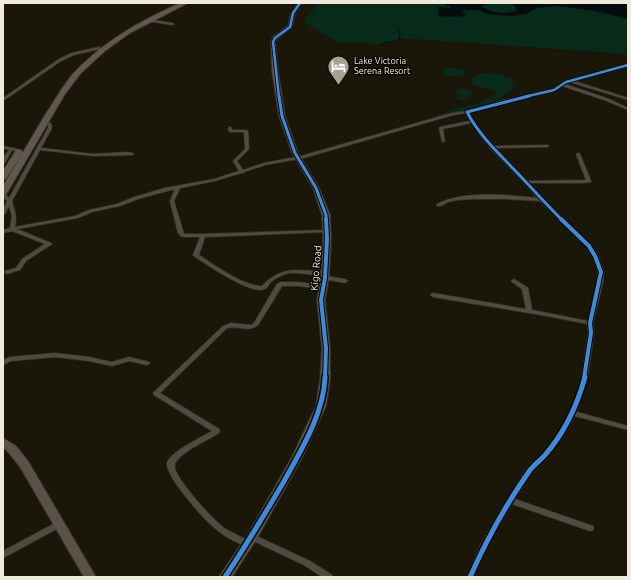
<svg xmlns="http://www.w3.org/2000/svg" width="631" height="580" viewBox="0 0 631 580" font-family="Ubuntu,sans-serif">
  <rect width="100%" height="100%" fill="#1a1709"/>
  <path fill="#082a1a" d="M319,3H628V54L400,38C394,42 379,47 372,43H340L303,22Z
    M445,68L466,69L464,77L443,75Z
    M482,73L501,74L512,79L513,84C504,94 483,90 473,84L471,80L473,77Z
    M513,86L516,87L494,102L463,112L432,120L421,121L458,108L479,103L487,98L497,93L496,90Z
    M463,88L472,91V95L462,100L456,99L460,95L454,93Z"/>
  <path fill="#040c0e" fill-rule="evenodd" d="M445,3H628V19L596,11L556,6L536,8L526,14L511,16L487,14L477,10H462L466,16H462V17L435,16L439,15L438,13V7L450,8V6H445ZM507,3L514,5L517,11C503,14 493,14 481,6L489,4Z"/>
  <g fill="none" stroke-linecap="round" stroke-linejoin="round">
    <path stroke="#040c0e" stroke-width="1" d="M399,29L400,35
      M384,43L393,42L399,39L400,36
      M379,45L383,44"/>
    <defs>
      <path id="street" d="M148,19L172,23L174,24L172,25L147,21V19Z
        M99,47H100V49L74,55L61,61L3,101V98L59,59L72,53Z
        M628,64V66L574,81L628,98V100L570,82L565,84L609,99L628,108V110L607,101L562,86L555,91L505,102L469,113L474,122L493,146L548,145L549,146L547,147L496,148L527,181L586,180L576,154L578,153L580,154L591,181V182L583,183H530L543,199L591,245L598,256L604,272L603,282L593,323L594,333L588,375L577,412L628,426V430L575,416L564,435L547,457L532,473L515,499L593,526L594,528L593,530L590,531L512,504L487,547L474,577H466L481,544L496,517L526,469L543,453L560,431L570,413L578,390L582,375L588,333L587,324L547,316L433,297L430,295L433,293L526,309L522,289L512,282L511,281L514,279L528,288L532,310L588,321C591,308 598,286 598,273C598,265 591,254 587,247L540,201L504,199H473L458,200L448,202L441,206H437V204C464,190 508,195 537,198L524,183L490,148L471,123L443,129L445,141L443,142H442L439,128L440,127L470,121L466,113L453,115L304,158L265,165L244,172V173H241L215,181L180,188L174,201L184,234H203L326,230L328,231L326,232L205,237L199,255C214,265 243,286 262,286C282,265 298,270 325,272L327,273L328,274L327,275C315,277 303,272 290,273C283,274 276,278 271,282C269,284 267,288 265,289C252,296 206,264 194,256L193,255L200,237H183L181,236L178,233L170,201L175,189L138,199L120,206L92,212L78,218L17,229L51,243L52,244L26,261L20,270L7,274L4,272L5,271L16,268L22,259L45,244L12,231L3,233V230L10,228L12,216L9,206L5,214H3V209L7,201L3,197V193H5L9,198L48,128V125L43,124V122L51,123L52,128L41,148L93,154L128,152L132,153L134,154L132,155L93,156L40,150L12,201L16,216L15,227L75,216L89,210L117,204L134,197L165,188L214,179L239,171L233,161L245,149L244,132H230L228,130L229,127H231L232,130H246L248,131L249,149L237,161L243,170L264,163L301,156L452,113L467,111L503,100L553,89L565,81Z
        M3,146L22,150V151L20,152L12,150L5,163H3V158L9,150L3,148Z
        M325,276L345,279L348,281L345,283L323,279L322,278Z
        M280,282H298L324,285L327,287L324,289L298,286H282L258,325C248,333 238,325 227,328L160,393L219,429L220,431L219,433C206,441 184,450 175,463C175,464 175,468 175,469C180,483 211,518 223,527C232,533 242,537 251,542L252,544L251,546L248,547C237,543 225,537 216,529C205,521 165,476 167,463C170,452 202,437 212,431L154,395L153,393L223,326L231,323L251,325L254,323L277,284Z
        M55,353L89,357L112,362L129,357L149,362L150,363L149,364L147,365L129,361L112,366L89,361L55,357L11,361L3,365V360L10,357Z
        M59,521L62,522L63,524L62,526L3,558V551Z
        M252,534L310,561L332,575L333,577H322L304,565L249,539L248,537L249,535Z"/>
      <path id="secondary" d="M298,3H302L295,13L292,27L277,39L275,42L278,71L285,116L298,153L319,188L330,215L331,239L329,278L325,300L330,348V380L326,406L302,458L256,540L232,577H219L248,534L292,457L316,406L320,380L322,348L317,300L321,278L323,239L322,215L313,188L292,153L279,116L272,71L271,42L273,37L288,26L291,13Z
        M3,438L16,446L28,461L96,577H84L20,467L8,452L3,447Z"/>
      <path id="highway" d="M180,3H188L130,33L105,51L81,73L65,94L7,193L3,196V186C17,162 31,139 45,115C54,102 62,87 72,75C102,42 140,21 180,3Z
        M16,150H19L23,152L6,179H3V171Z"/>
    </defs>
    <use href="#street" stroke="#343028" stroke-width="1.5"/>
    <use href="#secondary" stroke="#343028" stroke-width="2"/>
    <use href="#highway" stroke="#343028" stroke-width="2"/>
    <use href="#street" fill="#4e4b41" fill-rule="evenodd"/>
    <use href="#secondary" fill="#585248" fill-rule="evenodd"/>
    <use href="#highway" fill="#62574e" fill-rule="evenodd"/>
    <defs>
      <path id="cycleway-far3" d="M279,97L273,42L275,38L290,27L293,13L300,3
        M524,97L554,90L566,82L628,65"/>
      <path id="cycleway-far2" d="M279,96L282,116L295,153L316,188L326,215V220
        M529,96L467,112C481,139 505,159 525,181C537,194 549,207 562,220"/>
      <path id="cycleway-far1" d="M561,219L589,246L595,256L601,272L590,323L591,333L584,378
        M325,378L326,348L321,300L325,278L327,239L326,219"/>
      <path id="cycleway" d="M225,577C246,546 264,515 283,483C300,452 324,414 325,377
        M470,577C486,541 505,506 528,473C532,466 540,461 545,455C565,432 577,406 585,377"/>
    </defs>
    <use href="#cycleway-far3" stroke="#080601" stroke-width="4"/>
    <use href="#cycleway-far2" stroke="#080601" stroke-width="5"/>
    <use href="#cycleway-far1" stroke="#080601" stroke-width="6"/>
    <use href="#cycleway" stroke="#080601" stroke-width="8"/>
    <use href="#cycleway-far3" stroke="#408adc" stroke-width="2.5"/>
    <use href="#cycleway-far2" stroke="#408adc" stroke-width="3"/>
    <use href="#cycleway-far1" stroke="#408adc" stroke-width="4"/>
    <use href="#cycleway" stroke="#408adc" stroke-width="5"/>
  </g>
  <defs>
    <symbol id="hotel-pin" viewBox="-11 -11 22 30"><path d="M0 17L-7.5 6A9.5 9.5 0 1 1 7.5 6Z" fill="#a4a092" stroke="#080601"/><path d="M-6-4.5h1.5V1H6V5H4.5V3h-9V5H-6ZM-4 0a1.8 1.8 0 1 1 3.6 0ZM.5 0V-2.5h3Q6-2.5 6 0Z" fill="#fff"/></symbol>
  </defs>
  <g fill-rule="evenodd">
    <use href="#hotel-pin" x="326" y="54" width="25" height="34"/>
  </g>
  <g text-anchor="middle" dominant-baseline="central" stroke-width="3" stroke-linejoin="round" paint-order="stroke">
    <g font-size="9" fill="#efeadb" stroke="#080601" text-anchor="start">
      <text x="354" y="61">Lake Victoria<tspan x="354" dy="10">Serena Resort</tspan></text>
    </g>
    <g font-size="10" fill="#efeadb" stroke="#080601">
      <text transform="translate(316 268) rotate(-85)">Kigo Road</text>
    </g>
  </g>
  <rect width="631" height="580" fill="none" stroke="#efeadb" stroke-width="8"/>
</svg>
